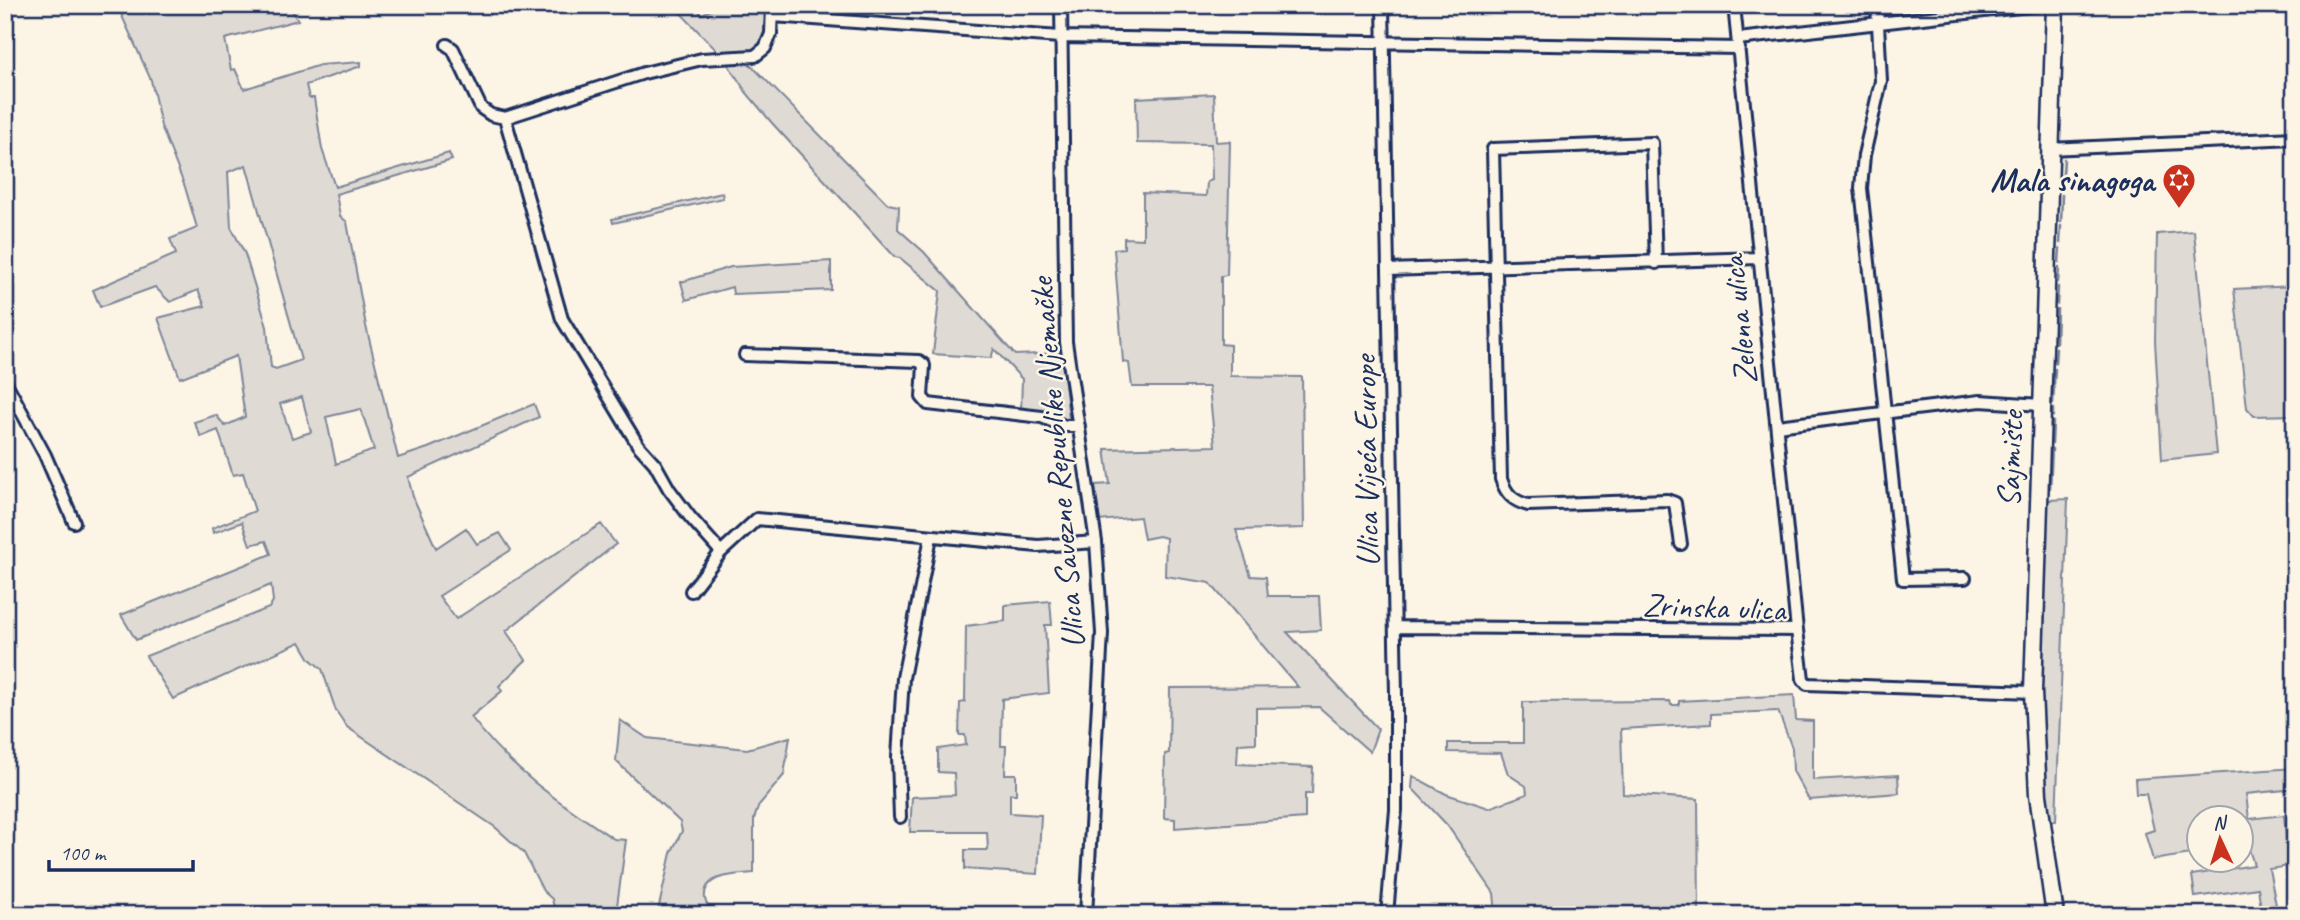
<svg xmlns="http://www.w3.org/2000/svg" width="2300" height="920" viewBox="0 0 2300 920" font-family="Caveat,sans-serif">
  <rect width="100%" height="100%" fill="#fcf5e5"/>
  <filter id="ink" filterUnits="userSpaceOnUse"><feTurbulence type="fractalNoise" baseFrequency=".0143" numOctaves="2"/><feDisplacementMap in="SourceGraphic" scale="14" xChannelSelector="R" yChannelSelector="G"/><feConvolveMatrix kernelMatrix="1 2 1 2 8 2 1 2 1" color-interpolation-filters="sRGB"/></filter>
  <g filter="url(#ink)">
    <path fill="#dfdbd4" stroke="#7d8599" stroke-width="2" fill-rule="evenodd" d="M117,5H289L298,20L225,39L231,70L235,69L244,89L320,65L361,62V66L306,85L309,98H314L322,149L335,187L449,153L452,160L336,194L340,216L347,222L366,326L398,458L428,448L534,404L539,417L408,477L413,497L436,548L466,528L477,544L500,533L511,550L439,596L456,619L601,524L616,544L506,631L526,660L499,686L502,691L471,717C514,773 556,800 614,839L626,840L616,913L619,915H556L552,899L543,891L524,853L495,827L347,727L336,711L322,669L310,659L300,642L173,699L146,656L269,608L273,601L271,585L136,640L121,615L271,554L266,541L250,545L242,522L213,533L212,528L255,511L243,473L233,475L218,430L201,437L194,422L216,415L225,426L245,417L236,356L180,378L158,318L205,306L198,290L170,302L155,287L100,307L93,290L176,254L170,239L197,228L185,187L161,126L151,80ZM246,165L301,360L276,369L271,367L267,327L259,300L245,254L231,227L228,172ZM302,397L311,432L292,438L280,404ZM361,409L374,450L336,464L326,417Z
      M673,5H691L702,14L721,5H767C766,33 769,41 745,59L888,204L899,206L898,229L924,252L1015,355L1062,353L1069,420L1066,423L1051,415L1021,411L1022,379L994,349L991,358L933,354L940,291L900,258L895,257L772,123L746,92L724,58Z
      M1214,94L1216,142L1230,141L1227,275L1221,276V344L1230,345V376L1302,377L1304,528L1236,530L1251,576L1266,577L1268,596H1319L1321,630L1287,632L1378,729L1370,752L1319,707L1256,708V743L1238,744L1237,764L1313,767L1312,794H1305V818L1175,828V819L1164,818L1165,754L1169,753L1170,688L1298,687L1210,583L1165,576L1166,538L1159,536L1144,539L1140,517L1099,521L1095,485L1110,484L1105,449L1215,446L1209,387H1132L1129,363L1123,362L1114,249L1124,248V238L1143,239V193L1206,196L1207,182L1212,180L1211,144L1137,143L1136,98Z
      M722,193L723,198L613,223L612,219Z
      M2194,231L2216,454L2162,460L2155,341L2157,234Z
      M831,261V290L733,294L732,287L686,300L681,282L731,267Z
      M2295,286V415L2254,416L2247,408L2234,289Z
      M2068,499L2056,821H2047L2038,712L2044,504L2049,500Z
      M1050,601L1052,625H1045L1049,693L1002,699L1001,746H1006L1005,774H1016V794H1010V813L1041,815L1038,874L965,869V850H988L987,832H910L912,797L955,795L954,773L938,772V749L966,745L965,735H959L960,703L965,702L966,626L1005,621V605Z
      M1794,695L1796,720L1813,721V780L1898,775L1899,793L1809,800L1793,771L1792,748L1778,711L1711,714V724L1621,729L1623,794L1698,799L1699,915H1496L1494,893L1447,825L1412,788L1413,776L1446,794L1489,808L1527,794L1526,786L1508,774L1501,753L1448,752V743H1523V702L1670,701L1671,705H1679V701Z
      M620,720L647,738L747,749L790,737L784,775L759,805L754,819V873C737,875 702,873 705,899C706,904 710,909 711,915H657L671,853L682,831L680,822L616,761Z
      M2295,768V789L2246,794L2249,819L2284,815L2289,866L2269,869L2278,915H2262L2258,888L2195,897L2192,875L2254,865L2248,846H2241L2240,818H2198V853L2153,860L2145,833L2154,830L2146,794H2136L2135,779Z
      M1842,906L1874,907L1930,915H1793Z"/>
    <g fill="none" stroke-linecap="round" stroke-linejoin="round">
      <path stroke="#767f94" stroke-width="2.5" d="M2062,188L2064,159
        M2061,222L2062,195
        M2060,243L2061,226
        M2059,262L2060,248
        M2058,282L2059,267
        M2057,304L2058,287
        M2056,343L2057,309
        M2055,363L2056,348
        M2054,384L2055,369
        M2053,404L2054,388
        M2053,416V409
        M2052,444L2053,422
        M2050,489L2052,449"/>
      <defs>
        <path id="minor" d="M772,5L771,34L765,48L755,56L702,59L644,73L505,118L562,319L638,445L655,464L669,489L690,517L721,552L757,519L1038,546L1096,542
          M1061,5L1066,342L1096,542L1102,633L1086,915
          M1383,5L1396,694V810L1387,915
          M1734,5L1797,630
          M1877,5L1881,81L1864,155L1861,188L1903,579L1965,578
          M773,16L1060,37L1739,48
          M1738,39L2037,5
          M447,45L453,49L481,108L491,115L505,118
          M2049,149L2295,138
          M1656,263L1652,143L1493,149L1501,479C1506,494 1513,501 1528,505L1667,500L1675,503L1681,544
          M1388,270L1759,258
          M745,355L919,361L924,365L922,397L928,404L1042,417L1064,426H1079
          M5,381L45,455L74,522
          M1777,426L1980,401L2042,405
          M691,591L721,552
          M1395,627L1797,630L1803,679L1807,684L2033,692
          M900,817L898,757L903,678L931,537"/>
        <path id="primary" d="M2055,915L2038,795L2033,692L2055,5"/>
      </defs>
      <use href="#minor" stroke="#1b2f5e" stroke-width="16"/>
      <use href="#primary" stroke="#1b2f5e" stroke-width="21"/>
      <use href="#minor" stroke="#fcf5e5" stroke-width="10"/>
      <use href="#primary" stroke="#fcf5e5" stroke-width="16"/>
    </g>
  </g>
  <defs>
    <symbol id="synagogue-pin" viewBox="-11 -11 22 30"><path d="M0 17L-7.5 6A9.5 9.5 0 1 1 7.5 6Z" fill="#c8321e" stroke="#fcf5e5"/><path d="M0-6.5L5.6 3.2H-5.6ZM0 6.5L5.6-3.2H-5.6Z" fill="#fff"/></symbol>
  </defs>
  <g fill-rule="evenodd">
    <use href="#synagogue-pin" x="2160" y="161" width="38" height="52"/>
  </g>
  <g text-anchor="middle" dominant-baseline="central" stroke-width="5" stroke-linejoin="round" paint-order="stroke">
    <g font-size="33" font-weight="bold" fill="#1b2f5e" stroke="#fcf5e5" text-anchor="end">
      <text x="2154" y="180">Mala sinagoga</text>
    </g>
    <g font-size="33" fill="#1b2f5e" stroke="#fcf5e5">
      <text transform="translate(1739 320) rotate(-96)">Zelena ulica</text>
      <text transform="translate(2010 459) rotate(-88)">Sajmište</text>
      <text transform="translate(1366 461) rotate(-91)">Ulica Vijeća Europe</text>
      <text transform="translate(1057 463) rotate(-95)">Ulica Savezne Republike Njemačke</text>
      <text transform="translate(1714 607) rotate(2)">Zrinska ulica</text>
    </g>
  </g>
  <rect width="2300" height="920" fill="none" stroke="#fcf5e5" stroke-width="28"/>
  <rect x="14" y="14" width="2272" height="892" fill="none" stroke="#1b2f5e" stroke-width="2.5" filter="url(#ink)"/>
  <g transform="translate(2220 839) rotate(356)"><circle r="33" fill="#fcf5e5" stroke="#a2a6af" stroke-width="2"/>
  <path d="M0-5L12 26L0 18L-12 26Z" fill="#c8321e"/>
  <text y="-10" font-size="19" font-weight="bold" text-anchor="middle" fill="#1b2f5e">N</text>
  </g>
  <path d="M49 860v10h144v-10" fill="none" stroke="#1b2f5e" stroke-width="3.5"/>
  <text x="60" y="860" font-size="21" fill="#1b2f5e" stroke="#fcf5e5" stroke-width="5" paint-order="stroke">100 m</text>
</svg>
